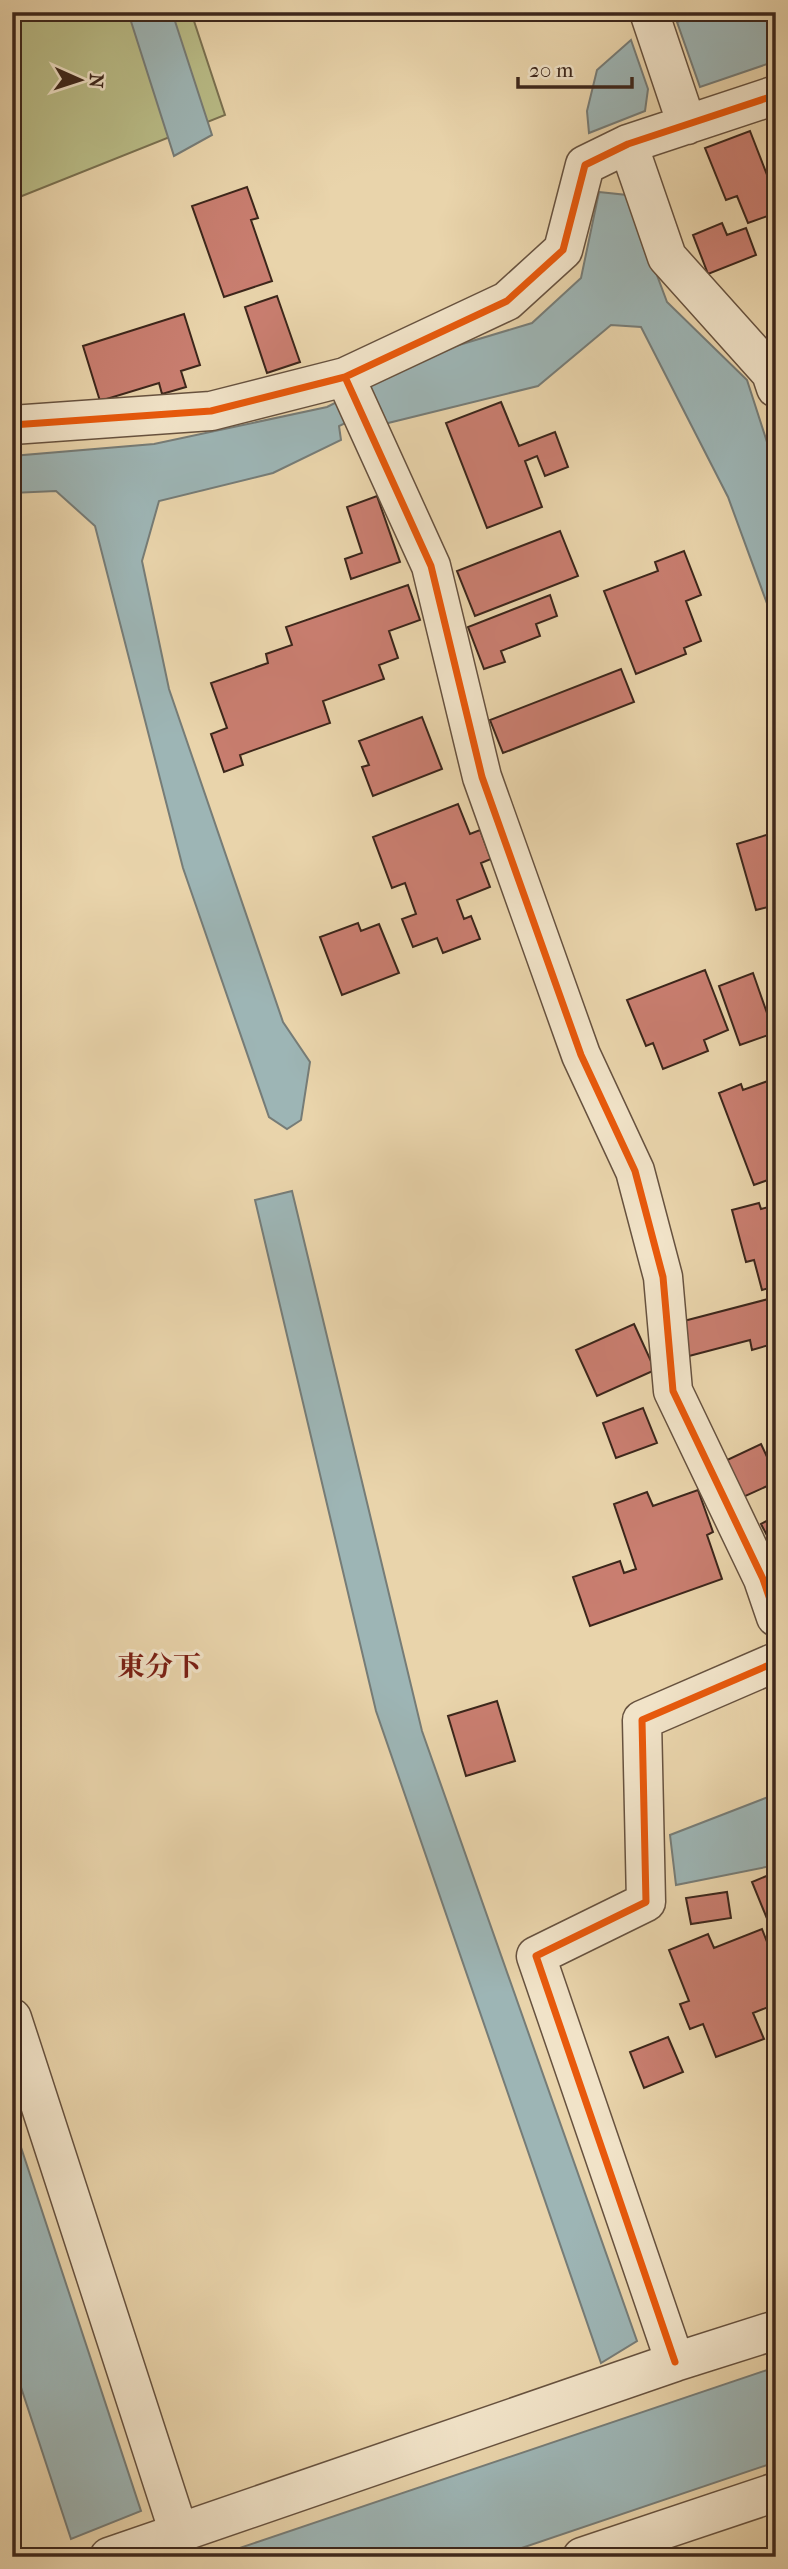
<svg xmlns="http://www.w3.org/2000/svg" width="788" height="2569" viewBox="0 0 788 2569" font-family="'IM FELL French Canon','Noto Serif JP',serif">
  <rect width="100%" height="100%" fill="#e9d4ab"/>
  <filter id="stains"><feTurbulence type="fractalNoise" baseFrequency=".00286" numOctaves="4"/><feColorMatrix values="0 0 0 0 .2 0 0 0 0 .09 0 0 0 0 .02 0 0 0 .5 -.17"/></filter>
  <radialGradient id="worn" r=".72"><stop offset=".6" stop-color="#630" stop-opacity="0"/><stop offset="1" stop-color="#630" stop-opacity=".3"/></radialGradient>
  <path fill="#b9bc87" stroke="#7a7151" stroke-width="2" d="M12,12H191L225,115L12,200Z"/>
  <path fill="#9db5b5" stroke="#767c77" stroke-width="2" d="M128,12H172L212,135L174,156Z
    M705,12H776V61L700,87L677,22Z
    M631,40L648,89L645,111L589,133L587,111L597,70Z
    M599,192L627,195L667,302L747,380L776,470V628L728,497L641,327L611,325L538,386L384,424L376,408L339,426L341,440L273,473L159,501L142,561L169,689L283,1022L310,1062L301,1120L287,1129L269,1117L183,868L95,526L56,491L12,493V456L154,444L327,407L439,351L532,323L581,278Z
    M292,1191L422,1731L637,2341L601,2363L376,1711L255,1200Z
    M776,1794V1865L676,1885L670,1835Z
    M12,2120L141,2511L71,2539L12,2360Z
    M776,2367V2462L495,2557H213Z"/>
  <path fill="#c97e70" stroke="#3c261b" stroke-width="2" d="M750,131L776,198V213L748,223L737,196L726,200L705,148Z
    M247,187L258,218L251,220L272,281L224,297L192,206Z
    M722,223L727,235L746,228L756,255L708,274L693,235Z
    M277,296L300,362L267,373L245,307Z
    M184,314L200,365L181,371L186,387L162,394L159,383L100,401L83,346Z
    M501,402L519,446L555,432L568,467L545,476L537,456L525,461L542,507L487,528L446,423Z
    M377,496L400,562L351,579L345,559L362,553L347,507Z
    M560,531L578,576L475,616L457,571Z
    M684,551L701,595L686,601L701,641L684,648L686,654L636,674L604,591L658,571L655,562Z
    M408,585L420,620L389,631L398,658L379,665L384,679L323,701L330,723L240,755L243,765L224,772L211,734L227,728L211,683L268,663L266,654L292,645L286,627Z
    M550,595L557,616L536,624L540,636L501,651L505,662L484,669L468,627Z
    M621,669L634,702L503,753L490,720Z
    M422,717L442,769L373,796L362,767L369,765L359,741Z
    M458,804L470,834L480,830L491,859L481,863L490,887L457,900L464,919L471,916L480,939L443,953L437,938L413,947L402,919L416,914L405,883L392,888L373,837Z
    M776,832V905L756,910L737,844Z
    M358,923L361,931L379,924L399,973L342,995L320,937Z
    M705,970L728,1030L704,1040L708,1051L663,1069L653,1043L646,1046L627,1000Z
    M753,973L774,1033L740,1045L719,986Z
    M776,1078V1177L754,1185L719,1093L741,1084L743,1090Z
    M759,1203L761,1209L776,1205V1286L762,1290L754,1260L746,1262L732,1210Z
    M776,1297V1343L752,1350L750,1340L689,1356L680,1322Z
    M634,1324L655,1370L597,1396L576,1350Z
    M776,1396V1416L769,1398Z
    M643,1408L657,1443L616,1458L603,1423Z
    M761,1444L776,1476V1482L741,1498L725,1461Z
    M698,1490L713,1532L707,1535L722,1579L590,1626L573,1577L620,1561L624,1573L636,1569L614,1504L647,1492L653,1506Z
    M776,1516V1548L774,1549L761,1524Z
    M497,1701L515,1761L466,1776L448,1716Z
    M776,1872V1924L770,1926L752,1882Z
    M727,1892L731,1918L691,1924L686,1898Z
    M762,1929L776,1965V2004L753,2013L764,2039L716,2057L703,2024L690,2029L680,2004L689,2001L669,1950L708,1934L714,1948Z
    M668,2037L683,2072L644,2088L630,2052Z"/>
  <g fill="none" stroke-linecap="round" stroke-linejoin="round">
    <defs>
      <path id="minor" d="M649,12L687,125
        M628,144L667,257L771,373L776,388
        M345,377L431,566L482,777L581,1055L635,1171L663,1277L673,1391L763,1579L776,1617
        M12,425L211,411L345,377L507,301L563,250L585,165L628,144L776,95
        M12,2018L179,2533
        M675,2362L536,1956L646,1902L642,1720L776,1662
        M109,2557L675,2362L776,2330
        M582,2557L776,2492"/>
    </defs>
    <use href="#minor" stroke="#67523f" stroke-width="41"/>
    <use href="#minor" stroke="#f1e3c8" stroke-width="38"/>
    <defs>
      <path id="cycleway" d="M345,377L431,566L482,777L581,1055L635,1171L663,1277L673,1391L763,1579L776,1617
        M12,425L211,411L345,377L507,301L563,250L585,165L628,144L776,95
        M675,2362L536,1956L646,1902L642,1720L776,1662"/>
    </defs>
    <use href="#cycleway" stroke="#f1e3c8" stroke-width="11"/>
    <use href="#cycleway" stroke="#e8590c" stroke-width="7"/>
  </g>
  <g text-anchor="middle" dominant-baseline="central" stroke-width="7" stroke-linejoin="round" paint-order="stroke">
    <g font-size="28" font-weight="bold" fill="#7a1f14" stroke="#f1e3c8">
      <text x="159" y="1666">東分下</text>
    </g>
  </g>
  <rect width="788" height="2569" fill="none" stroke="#e9d4ab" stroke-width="42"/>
  <rect x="14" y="14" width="760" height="2541" fill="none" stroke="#3c261b" stroke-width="3.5"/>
  <rect x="21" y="21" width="746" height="2527" fill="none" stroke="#3c261b" stroke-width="2"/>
  <g transform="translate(80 80) rotate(93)" stroke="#f1e3c8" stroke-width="5" paint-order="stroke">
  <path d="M0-5L12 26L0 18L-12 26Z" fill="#3c261b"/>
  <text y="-10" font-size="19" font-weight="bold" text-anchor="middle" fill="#3c261b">N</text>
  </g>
  <path d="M518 77v10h114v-10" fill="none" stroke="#3c261b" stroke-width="3.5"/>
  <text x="529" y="77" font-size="21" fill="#3c261b" stroke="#f1e3c8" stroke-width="5" paint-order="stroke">20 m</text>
  <rect width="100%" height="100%" filter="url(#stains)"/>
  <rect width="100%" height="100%" fill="url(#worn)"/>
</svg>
